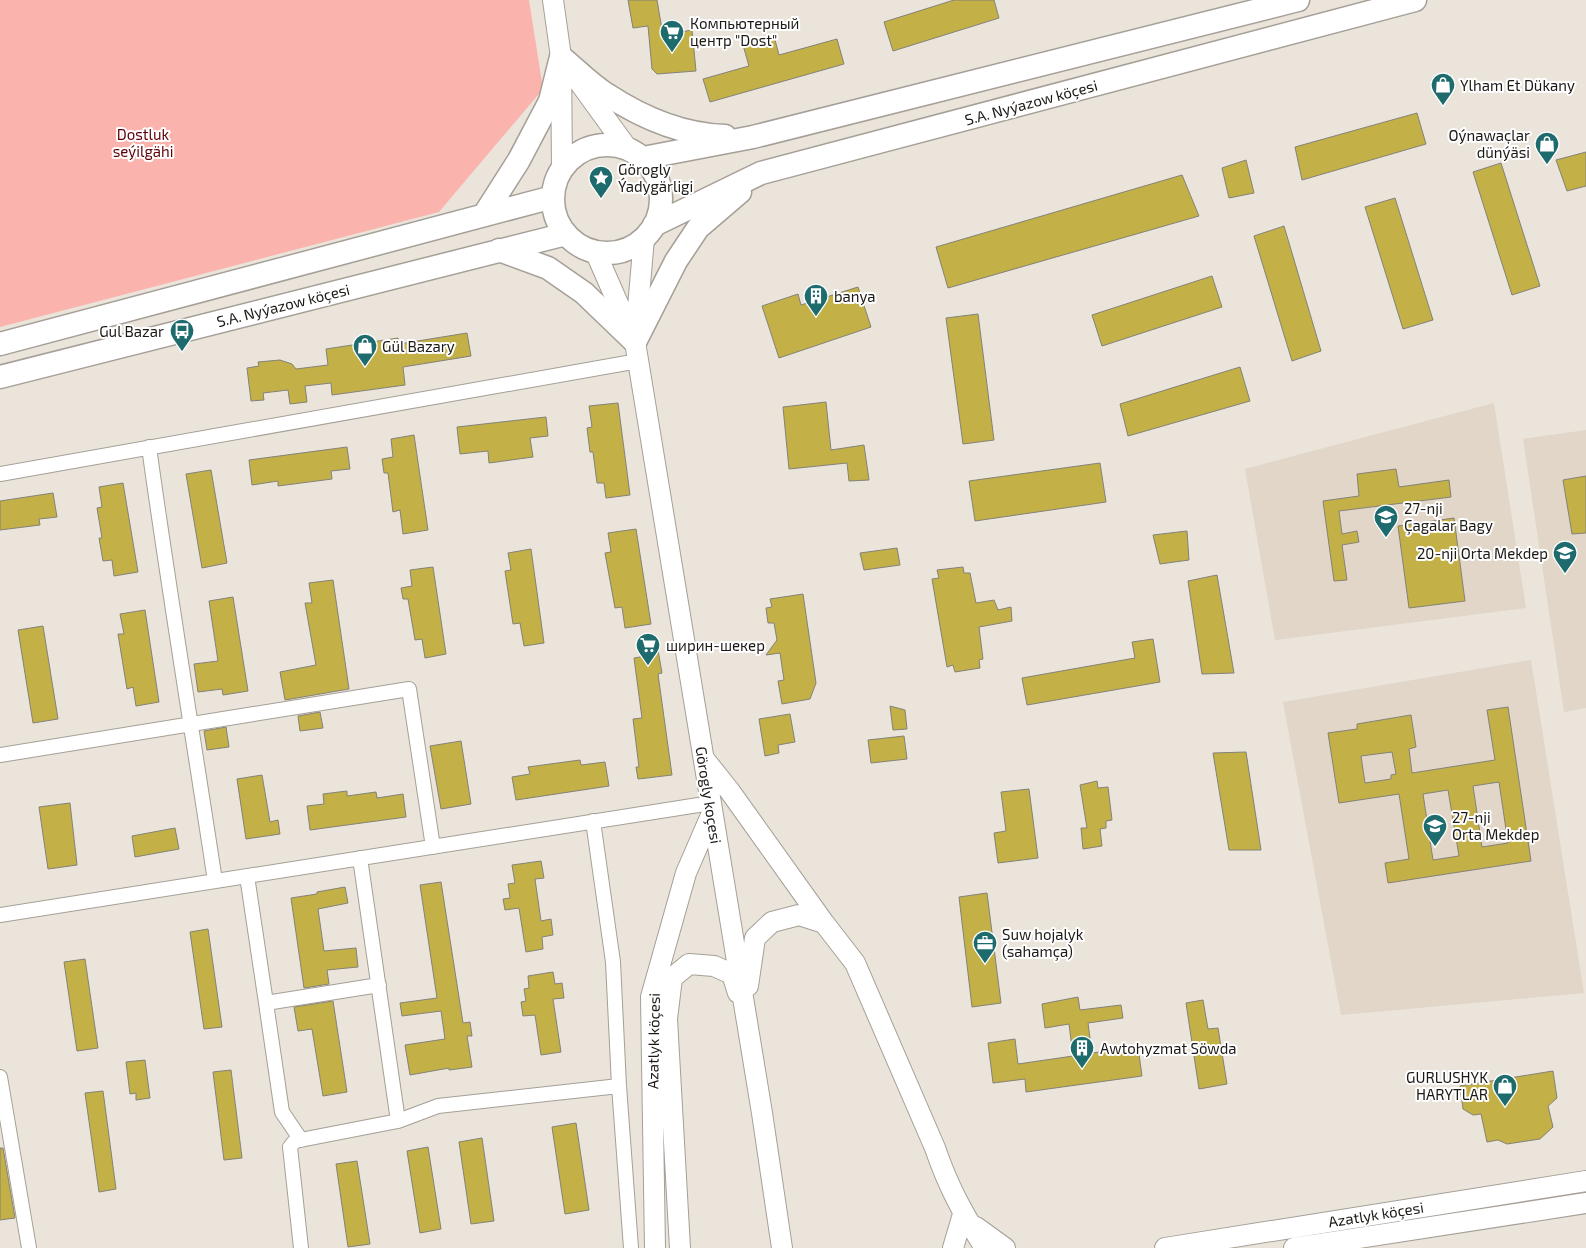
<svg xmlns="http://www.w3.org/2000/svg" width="1586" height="1248" viewBox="0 0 1586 1248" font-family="'Exo 2',sans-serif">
  <rect width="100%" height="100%" fill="#eae4db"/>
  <path fill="#e1d6c7" d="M1494,403L1526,608L1275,640L1245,469Z
    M1586,430V708L1564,712L1523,439Z
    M1531,660L1584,993L1341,1015L1283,702Z"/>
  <path fill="#fbb4ad" d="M0,0H529L543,89L439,212L0,327Z"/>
  <path fill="#c3b046" stroke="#848279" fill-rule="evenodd" d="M628,0H657L663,35L692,30L696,71L657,74L652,69L648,26L633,28Z
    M954,0H994L999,18L893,51L884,22Z
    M774,36L779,55L837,39L844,64L710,102L703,79L749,66L743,45Z
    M1417,113L1426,144L1302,180L1295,147Z
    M1586,152V186L1567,191L1556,160Z
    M1246,160L1254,193L1229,198L1222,168Z
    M1501,163L1540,286L1512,295L1473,172Z
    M1182,175L1199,216L948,288L936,247Z
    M1395,198L1433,320L1403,329L1365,207Z
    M1284,226L1321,351L1292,361L1254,236Z
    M1212,276L1222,307L1102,346L1092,315Z
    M858,287L871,327L779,358L762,306L798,294L801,305Z
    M978,314L994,440L963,444L946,318Z
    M467,333L471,356L403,367L405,385L332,395L331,383L305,386L307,402L290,404L288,390L263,393L264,400L251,401L247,368L259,366L258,362L280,360L292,364L296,369L328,365L326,349L398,338L399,344Z
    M1240,367L1250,401L1128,436L1120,404Z
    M826,402L831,450L864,445L869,480L849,481L847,463L789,469L783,407Z
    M618,403L630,495L606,498L604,483H597L593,452H590L587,428L592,427L589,406Z
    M546,417L548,436L530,438L533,457L489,463L488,451L460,454L457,427Z
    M414,435L428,530L403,534L400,510L393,512L388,473H384L382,459L393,457L391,439Z
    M347,447L350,469L331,471L332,479L278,486V481L252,485L249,460Z
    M1100,463L1106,502L975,521L969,481Z
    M1396,469L1399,487L1449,480L1451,497L1339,511L1342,534L1357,531L1359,542L1342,545L1347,580L1334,581L1323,501L1359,496L1357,474Z
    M211,470L227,563L202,568L186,474Z
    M1586,476V533L1572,534L1563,480Z
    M123,483L138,572L114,576L112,560L103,561L99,538H102L97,508L102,507L99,487Z
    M53,493L57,517L39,519L40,525L0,530V501Z
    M1454,518L1465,601L1409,608L1398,526Z
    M636,529L651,624L625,628L622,607L615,608L605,553L611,552L608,533Z
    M1187,531L1189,560L1160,564L1153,535Z
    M897,548L900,565L864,570L860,553Z
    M531,549L544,643L524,646L520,623L513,624L505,571L511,570L508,553Z
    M433,567L446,654L425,658L422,639L415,640L408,599H403L401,588L412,586L410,570Z
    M963,567L964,573H970L976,603L994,600L998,610L1011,607L1012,621L979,627L983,659L979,660L980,668L955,672L953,665L947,667L932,579L939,578L937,570Z
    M1217,575L1234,673L1202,674L1188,581Z
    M333,580L349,689L285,700L280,672L316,665L305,603H312L309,583Z
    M803,594L816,683L810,699L782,704L778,681L784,680L780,653L766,655L777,640L774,623H768L766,608L772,607L770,599Z
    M233,597L248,691L223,695L222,689L198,692L194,664L218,661L209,601Z
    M145,610L159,702L136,706L133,687L127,689L118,634H124L120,614Z
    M43,626L58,719L33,723L18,630Z
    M1153,639L1160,682L1027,705L1022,678L1135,658L1132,642Z
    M658,650L662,673L658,674L672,775L638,779L636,767H639L633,719L642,718L634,658L646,656L645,652Z
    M890,706L905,710L907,729L893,730Z
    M1508,707L1531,861L1388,883L1385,863L1409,859L1399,794L1339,803L1328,733L1357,729V724L1411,715L1416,747L1409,749L1412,773L1495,760L1487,710ZM1392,752L1396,774L1391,775V779L1365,783L1361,756ZM1499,782L1508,843L1482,847L1473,786ZM1448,790L1459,856L1433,860L1423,794Z
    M320,712L323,728L300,731L298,716Z
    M790,714L795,742L778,745L779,753L765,756L759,719Z
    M226,727L229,747L207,750L204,731Z
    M904,736L907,759L871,763L868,740Z
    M461,741L471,804L441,809L430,746Z
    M1246,752L1261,850H1229L1213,753Z
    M580,760L581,765L605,762L609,786L516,800L512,777L530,774L528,767Z
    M262,775L270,822L278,820L280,834L246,839L237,779Z
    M1097,781L1098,788L1108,787L1112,820L1106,821V828L1100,829L1102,846L1083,849L1081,828H1087L1080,785Z
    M1029,789L1038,858L998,863L994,833L1006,831L1001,792Z
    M347,791V796L376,792L377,798L403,794L406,817L310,830L307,806L324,804L323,794Z
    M70,803L77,865L48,869L39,807Z
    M175,828L179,849L135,857L132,836Z
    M541,861L544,878L535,879L541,921L551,919L553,935L542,937L543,949L526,952L519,908L505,910L503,899L510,898L508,884L515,883L512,865Z
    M441,882L463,1023L470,1022L472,1036H467L472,1067L449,1070V1068L410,1075L405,1045L445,1039L441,1011L402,1016L400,1003L437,998L420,885Z
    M345,887L348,903L318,909L324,951L356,948L358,967L327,970L329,984L304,988L291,898L317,894V892Z
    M987,893L1001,1003L972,1007L959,897Z
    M208,929L222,1027L204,1029L190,932Z
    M85,959L98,1048L77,1051L64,962Z
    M553,972L555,984L562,983L564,998L553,999L561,1052L541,1055L535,1015L523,1016L521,1002L526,1001L524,989L529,988L528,976Z
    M1078,997L1080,1010L1121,1005L1123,1018L1088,1023L1092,1053L1138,1047L1142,1076L1026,1092L1025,1079L993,1083L988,1043L1015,1039L1018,1064L1073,1056L1069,1024L1045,1028L1042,1004Z
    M1203,1000L1208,1029L1218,1028L1227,1084L1199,1089L1186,1003Z
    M333,1001L347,1092L323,1096L312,1029L298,1031L294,1007Z
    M145,1060L150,1098L136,1100V1093L130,1094L126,1062Z
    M231,1070L242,1158L224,1160L213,1072Z
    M1553,1071L1557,1098L1548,1106L1553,1127L1540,1139L1507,1144L1498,1140L1487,1142L1481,1114L1473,1115L1463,1109L1460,1086Z
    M103,1091L116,1189L99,1192L85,1093Z
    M576,1123L589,1210L565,1214L552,1127Z
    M482,1138L494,1221L471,1224L459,1142Z
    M428,1147L441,1229L420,1233L407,1151Z
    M0,1148H3L15,1218L0,1220Z
    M357,1161L370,1244L348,1247L336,1164Z"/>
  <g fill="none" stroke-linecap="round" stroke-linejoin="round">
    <defs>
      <path id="street" d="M149,447C169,592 193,736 215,881
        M0,474L638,361
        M0,755L409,689L433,847
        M593,821L613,962L619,1086L631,1248
        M360,858L398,1121
        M247,876L266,1003L379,985
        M0,915L711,803
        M266,1003L282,1112L301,1140
        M0,1077L29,1248
        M301,1248L290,1147L295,1141L398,1121L438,1106L619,1086"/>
      <path id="secondary" d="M553,0L561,57L562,168
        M574,75L627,148
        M644,238L635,342L762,1113L782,1248
        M595,251L634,340
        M705,760L729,790L824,923L855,963L935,1148C948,1186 963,1214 985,1248
        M748,986L755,938L772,922L799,915L824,923
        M976,1227L1005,1248
        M655,1248L651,997L686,873L712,813
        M680,1248L667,1019L672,978L689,964L714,966L732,974L738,993
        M953,1248L963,1214
        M1165,1248L1586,1181
        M1294,1248L1586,1203"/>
      <path id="primary" d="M553 199a54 54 0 1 1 108 0a54 54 0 1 1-108 0Z
        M643,158L753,137L1298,0
        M484,215L519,160L550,101L561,57C576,69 590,84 606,94C641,117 683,135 725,136
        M654,225L761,173L1415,0
        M499,250L548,268L584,293L635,342L676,261L698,228L740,192
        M0,344L553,197
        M0,377L566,234"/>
    </defs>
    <use href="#street" stroke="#a59f97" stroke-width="16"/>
    <use href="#secondary" stroke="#a59f97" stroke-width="22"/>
    <use href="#primary" stroke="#a59f97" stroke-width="25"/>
    <use href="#street" stroke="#fff" stroke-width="14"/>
    <use href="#secondary" stroke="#fff" stroke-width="20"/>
    <use href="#primary" stroke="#fff" stroke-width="22"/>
  </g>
  <defs>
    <symbol id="supermarket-pin" viewBox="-11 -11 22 30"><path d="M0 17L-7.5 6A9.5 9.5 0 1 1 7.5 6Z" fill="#1e6b6e" stroke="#fff"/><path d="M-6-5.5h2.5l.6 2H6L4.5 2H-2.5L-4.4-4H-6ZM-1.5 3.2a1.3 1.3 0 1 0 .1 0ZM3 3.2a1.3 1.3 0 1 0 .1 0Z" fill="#fff"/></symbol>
    <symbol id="shop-pin" viewBox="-11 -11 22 30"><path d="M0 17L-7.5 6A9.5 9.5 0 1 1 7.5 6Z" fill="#1e6b6e" stroke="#fff"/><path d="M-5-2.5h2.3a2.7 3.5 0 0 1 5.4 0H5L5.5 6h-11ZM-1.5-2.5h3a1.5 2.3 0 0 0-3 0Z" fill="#fff"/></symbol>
    <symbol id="sight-pin" viewBox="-11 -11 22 30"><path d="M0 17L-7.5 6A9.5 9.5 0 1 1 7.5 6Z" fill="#1e6b6e" stroke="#fff"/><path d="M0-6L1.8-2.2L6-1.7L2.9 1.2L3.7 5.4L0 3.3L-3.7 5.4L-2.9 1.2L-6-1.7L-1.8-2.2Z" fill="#fff"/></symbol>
    <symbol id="building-pin" viewBox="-11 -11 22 30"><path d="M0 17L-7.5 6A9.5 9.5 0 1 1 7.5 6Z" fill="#1e6b6e" stroke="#fff"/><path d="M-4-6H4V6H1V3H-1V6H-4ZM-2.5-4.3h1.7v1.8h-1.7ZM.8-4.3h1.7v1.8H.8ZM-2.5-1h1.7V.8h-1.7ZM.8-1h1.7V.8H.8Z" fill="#fff"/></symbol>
    <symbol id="bus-pin" viewBox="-11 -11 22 30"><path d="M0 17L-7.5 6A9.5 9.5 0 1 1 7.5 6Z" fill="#1e6b6e" stroke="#fff"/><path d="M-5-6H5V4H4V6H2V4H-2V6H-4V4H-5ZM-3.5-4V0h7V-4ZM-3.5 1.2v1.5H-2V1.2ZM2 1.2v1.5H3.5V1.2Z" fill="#fff"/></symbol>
    <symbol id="school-pin" viewBox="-11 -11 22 30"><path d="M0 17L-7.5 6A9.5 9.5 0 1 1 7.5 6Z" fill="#1e6b6e" stroke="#fff"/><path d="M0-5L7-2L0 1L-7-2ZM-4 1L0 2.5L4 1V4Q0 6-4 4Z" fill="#fff"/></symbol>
    <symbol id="office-pin" viewBox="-11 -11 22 30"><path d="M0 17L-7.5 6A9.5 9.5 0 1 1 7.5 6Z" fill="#1e6b6e" stroke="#fff"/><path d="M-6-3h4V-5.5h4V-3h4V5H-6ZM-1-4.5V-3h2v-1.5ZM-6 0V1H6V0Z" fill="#fff"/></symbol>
  </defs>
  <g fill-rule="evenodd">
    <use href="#supermarket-pin" x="658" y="18" width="28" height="38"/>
    <use href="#shop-pin" x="1429" y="71" width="28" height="38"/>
    <use href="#shop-pin" x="1533" y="130" width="28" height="38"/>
    <use href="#sight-pin" x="587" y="164" width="28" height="38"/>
    <use href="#building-pin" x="802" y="282" width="28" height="38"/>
    <use href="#bus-pin" x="168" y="317" width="28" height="38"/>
    <use href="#shop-pin" x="351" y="332" width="28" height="38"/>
    <use href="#school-pin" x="1372" y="503" width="28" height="38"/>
    <use href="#school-pin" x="1551" y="539" width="28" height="38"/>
    <use href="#supermarket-pin" x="634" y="631" width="28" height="38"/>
    <use href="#school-pin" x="1421" y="812" width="28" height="38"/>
    <use href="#office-pin" x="971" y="929" width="28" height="38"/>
    <use href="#building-pin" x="1068" y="1034" width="28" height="38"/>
    <use href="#shop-pin" x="1491" y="1072" width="28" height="38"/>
  </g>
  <g text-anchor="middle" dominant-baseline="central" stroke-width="4" stroke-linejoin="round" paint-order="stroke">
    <g font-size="15" fill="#1b1815" stroke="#fff" text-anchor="start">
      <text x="690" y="23">Компьютерный<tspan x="690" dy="17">центр "Dost"</tspan></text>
      <text x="1460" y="85">Ylham Et Dükany</text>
      <text x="1530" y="135" text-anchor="end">Oýnawaçlar<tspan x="1530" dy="17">dünýäsi</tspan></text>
      <text x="618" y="169">Görogly<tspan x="618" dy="17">Ýadygärligi</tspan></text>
      <text x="834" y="296">banya</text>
      <text x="164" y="331" text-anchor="end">Gul Bazar</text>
      <text x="382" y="346">Gül Bazary</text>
      <text x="1404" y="508">27-nji<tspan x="1404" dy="17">Çagalar Bagy</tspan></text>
      <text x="1548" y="553" text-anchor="end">20-nji Orta Mekdep</text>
      <text x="666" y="645">ширин-шекер</text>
      <text x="1452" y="817">27-nji<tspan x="1452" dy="17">Orta Mekdep</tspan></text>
      <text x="1002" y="934">Suw hojalyk<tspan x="1002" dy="17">(sahamça)</tspan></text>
      <text x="1100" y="1048">Awtohyzmat Söwda</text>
      <text x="1488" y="1077" text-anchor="end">GURLUSHYK<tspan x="1488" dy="17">HARYTLAR</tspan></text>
    </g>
    <g font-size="15" fill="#1b1815" stroke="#fff">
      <text transform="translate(1031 102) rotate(-15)">S.A. Nyýazow köçesi</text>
      <text transform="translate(283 305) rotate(-14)">S.A. Nyýazow köçesi</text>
      <text transform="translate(709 795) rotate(81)">Görogly koçesi</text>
      <text transform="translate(653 1041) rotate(-89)">Azatlyk köçesi</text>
      <text transform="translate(1376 1214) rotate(-9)">Azatlyk köçesi</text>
    </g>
    <g font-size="15" fill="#5f0009" stroke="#fff">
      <text x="143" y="134">Dostluk<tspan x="143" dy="17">seýilgähi</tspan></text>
    </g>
  </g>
</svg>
